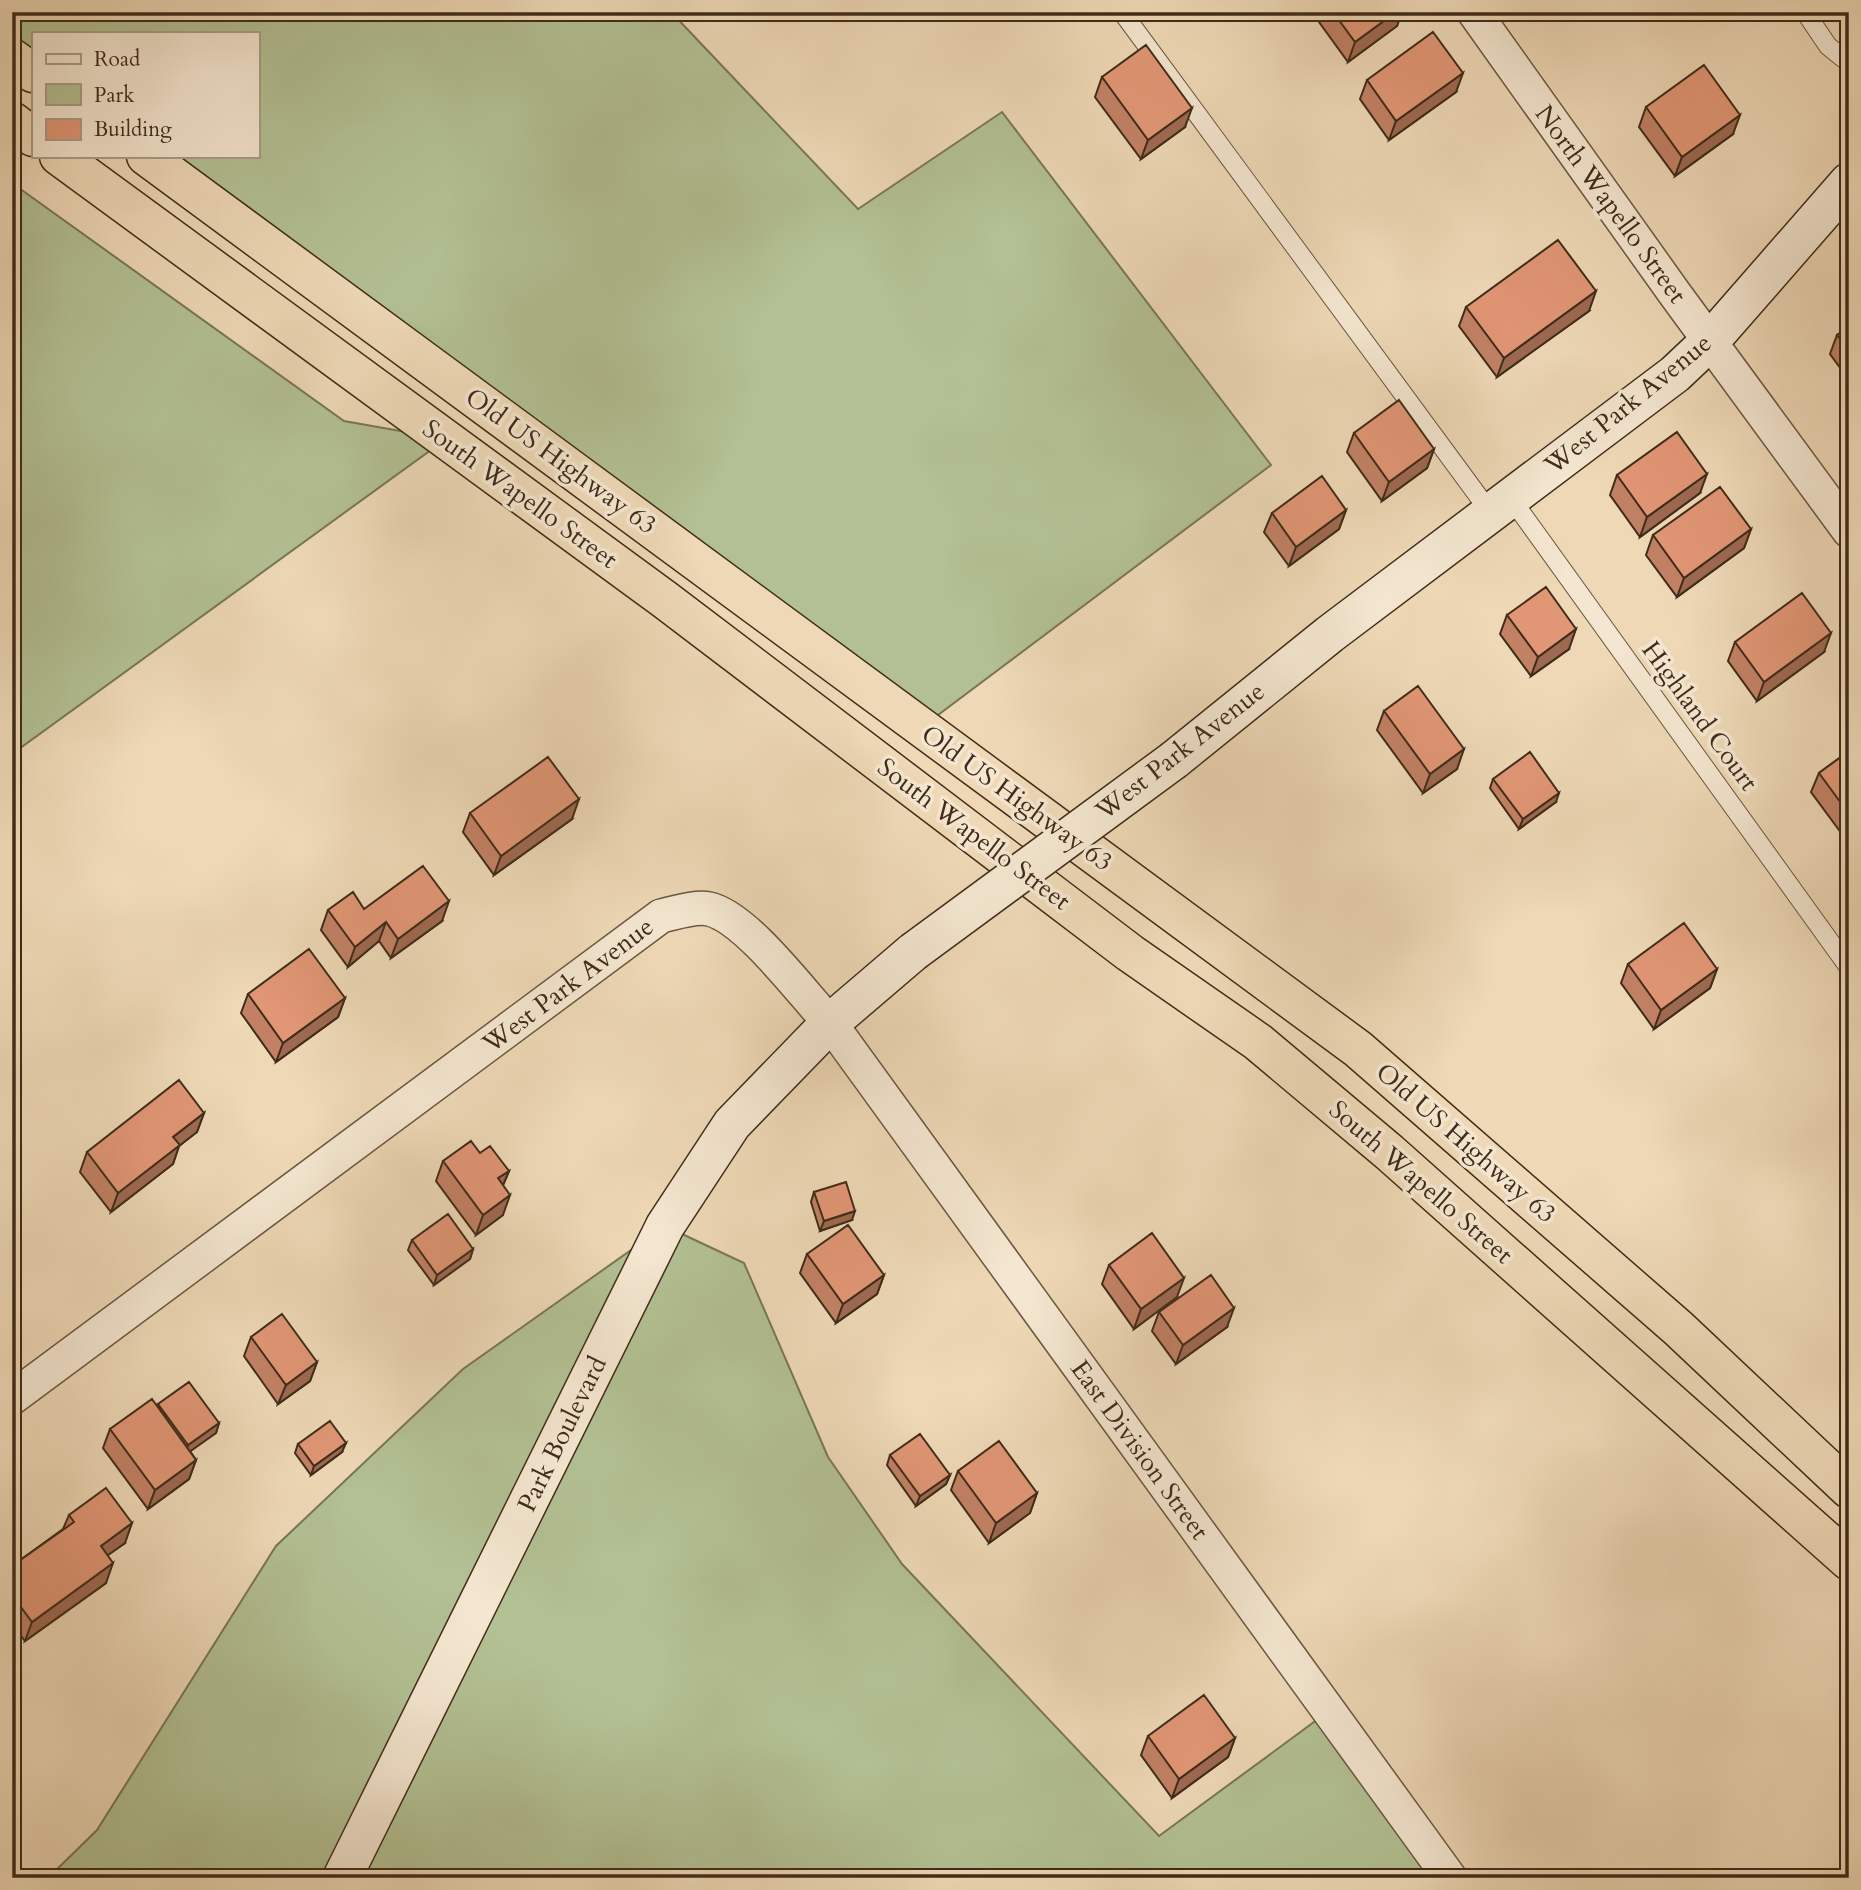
<svg xmlns="http://www.w3.org/2000/svg" width="1861" height="1890" viewBox="0 0 1861 1890" font-family="Cardo,serif">
  <rect width="100%" height="100%" fill="#eed8b6"/>
  <filter id="stains"><feTurbulence type="fractalNoise" baseFrequency=".00286" numOctaves="4"/><feColorMatrix values="0 0 0 0 .2 0 0 0 0 .09 0 0 0 0 .02 0 0 0 .5 -.17"/></filter>
  <radialGradient id="worn" r=".72"><stop offset=".6" stop-color="#630" stop-opacity="0"/><stop offset="1" stop-color="#630" stop-opacity=".3"/></radialGradient>
  <path fill="#b2c093" stroke="#787656" stroke-width="2" d="M12,12H671L858,209L1002,112L1271,465L922,727L146,156H257V33H33V73L12,58Z
    M12,183L344,421L446,439L12,754Z
    M665,1226L744,1263L828,1457L902,1564L1159,1836L1329,1711L1438,1861L1414,1878H48L97,1830L276,1546L463,1369Z"/>
  <g fill="none" stroke-linecap="round" stroke-linejoin="round">
    <defs>
      <path id="service" d="M1122,12L1490,512
        M1805,12L1828,46L1849,63
        M1510,497L1847,965"/>
      <path id="minor" d="M1474,12L1675,294L1849,531
        M12,1398L661,916C675,913 695,906 709,909C746,917 802,993 830,1023L1450,1878"/>
      <path id="secondary" d="M1174,760L1330,634L1675,374L1711,340L1849,182
        M342,1878L665,1226L732,1124L830,1023L913,952"/>
      <path id="trunk" d="M12,58L33,73
        M12,121L33,137
        M59,156L664,599L1130,953L1258,1042L1389,1152L1849,1561
        M146,156L1358,1049L1678,1328L1849,1489"/>
    </defs>
    <use href="#service" stroke="#6b5740" stroke-width="20"/>
    <use href="#minor" stroke="#6b5740" stroke-width="36"/>
    <use href="#secondary" stroke="#3f2c19" stroke-width="41"/>
    <use href="#trunk" stroke="#3f2c19" stroke-width="41"/>
    <use href="#service" stroke="#f4e6d0" stroke-width="18"/>
    <use href="#minor" stroke="#f4e6d0" stroke-width="33"/>
    <use href="#secondary" stroke="#f4e6d0" stroke-width="38"/>
    <use href="#trunk" stroke="#eed8b6" stroke-width="38"/>
    <defs>
      <path id="secondary-bridge" d="M913,952L1174,760"/>
    </defs>
    <use href="#secondary-bridge" stroke="#3f2c19" stroke-width="41" stroke-linecap="butt"/>
    <use href="#secondary-bridge" stroke="#f4e6d0" stroke-width="38"/>
  </g>
  <path fill="#c28165" stroke="#3f2c19" stroke-width="2" d="M1322,12H1402L1397,26L1348,62L1319,22Z
    M1102,77L1185,127L1141,159L1095,97Z
    M1367,80L1456,92L1389,140L1360,99Z
    M1646,107L1733,134L1675,176L1639,127Z
    M1466,307L1589,311L1497,377L1459,326Z
    M1849,327V380L1830,354L1837,335Z
    M1354,433L1434,449L1427,468L1382,501L1347,452Z
    M1617,475L1700,493L1640,537L1610,495Z
    M1346,510L1339,529L1289,566L1264,532L1272,513Z
    M1751,529L1744,548L1677,597L1646,555L1653,535Z
    M1507,615L1569,649L1531,676L1500,634Z
    M1735,642L1824,652L1757,701L1728,661Z
    M1384,711L1457,769L1423,793L1377,730Z
    M1849,751V829L1842,834L1811,792L1819,773Z
    M1493,779L1556,802L1519,829L1490,788Z
    M470,813L572,819L494,875L463,832Z
    M364,909L442,921L391,958L379,941L348,967L321,930L328,910Z
    M1628,964L1717,969L1710,988L1654,1029L1621,983Z
    M248,994L345,998L338,1017L276,1062L241,1013Z
    M204,1113L197,1132L179,1146L173,1164L111,1212L80,1172L87,1152Z
    M480,1153L509,1171L503,1185V1215L476,1235L436,1181L443,1161Z
    M814,1192L852,1220L820,1231L811,1202Z
    M412,1240L473,1249L470,1259L434,1285L408,1250Z
    M807,1254L884,1275L877,1294L836,1323L800,1273Z
    M1109,1265L1177,1297L1134,1329L1102,1284Z
    M1159,1312L1227,1327L1176,1364L1152,1331Z
    M251,1337L317,1362L310,1381L278,1404L244,1356Z
    M158,1404L219,1423L216,1433L190,1451L196,1460L189,1479L148,1509L103,1448L110,1429L157,1406Z
    M298,1444L342,1452L311,1475L295,1453Z
    M890,1455L950,1475L946,1484L916,1506L887,1465Z
    M958,1471L1037,1493L1030,1513L989,1543L951,1490Z
    M69,1515L125,1543L107,1555L106,1583L25,1641L12,1624V1566L63,1529Z
    M1148,1736L1235,1738L1228,1757L1172,1798L1141,1755Z"/>
  <path fill="#9e6952" stroke="#3f2c19" stroke-width="2" d="M1396,12H1402L1397,26L1348,62L1355,42Z
    M1463,73L1456,92L1389,140L1396,121Z
    M1192,108L1185,127L1141,159L1148,140Z
    M1740,115L1733,134L1675,176L1682,157Z
    M1596,291L1589,311L1497,377L1504,358Z
    M1434,449L1427,468L1382,501L1389,482Z
    M1707,474L1700,493L1640,537L1647,517Z
    M1346,510L1339,529L1289,566L1296,547Z
    M1751,529L1744,548L1677,597L1684,578Z
    M1576,629L1569,649L1531,676L1538,657Z
    M1831,633L1824,652L1757,701L1764,682Z
    M1464,749L1457,769L1423,793L1430,774Z
    M1559,793L1556,802L1519,829L1523,819Z
    M579,799L572,819L494,875L501,856Z
    M1849,814V829L1842,834Z
    M449,901L442,921L391,958L398,939Z
    M386,922L379,941L348,967L355,947Z
    M1717,969L1710,988L1654,1029L1661,1010Z
    M345,998L338,1017L276,1062L283,1043Z
    M204,1113L197,1132L179,1146L173,1164L111,1212L118,1193L173,1137Z
    M509,1171L501,1190L498,1178Z
    M510,1195L503,1215L476,1235L483,1215Z
    M855,1211L852,1220L820,1231L824,1221Z
    M473,1249L470,1259L434,1285L437,1275Z
    M884,1275L877,1294L836,1323L843,1304Z
    M1184,1278L1177,1297L1134,1329L1141,1309Z
    M1234,1308L1227,1327L1176,1364L1183,1345Z
    M317,1362L310,1381L278,1404L286,1385Z
    M219,1423L216,1433L185,1455L188,1445Z
    M346,1443L342,1452L311,1475L314,1466Z
    M196,1460L189,1479L148,1509L155,1490Z
    M950,1475L946,1484L916,1506L920,1496Z
    M1037,1493L1030,1513L989,1543L996,1523Z
    M132,1523L125,1543L94,1565L101,1546Z
    M113,1563L106,1583L25,1641L32,1622Z
    M1235,1738L1228,1757L1172,1798L1179,1779Z"/>
  <path fill="#e19675" stroke="#3f2c19" stroke-width="2" d="M1333,12H1396L1355,42Z
    M1433,32L1463,73L1396,121L1367,80Z
    M1146,45L1192,108L1148,140L1102,77Z
    M1704,65L1740,115L1682,157L1646,107Z
    M1558,240L1596,291L1504,358L1466,307Z
    M1849,327V351L1837,335Z
    M1399,400L1434,449L1389,482L1354,433Z
    M1677,432L1707,474L1647,517L1617,475Z
    M1322,476L1346,510L1296,547L1272,513Z
    M1720,487L1751,529L1684,578L1653,535Z
    M1546,587L1576,629L1538,657L1507,615Z
    M1802,593L1831,633L1764,682L1735,642Z
    M1418,686L1464,749L1430,774L1384,711Z
    M1849,751V814L1819,773Z
    M1530,752L1559,793L1523,819L1493,779Z
    M548,757L579,799L501,856L470,813Z
    M423,866L449,901L398,939L386,922L355,947L328,910L353,892L364,909Z
    M1684,923L1717,969L1661,1010L1628,964Z
    M309,949L345,998L283,1043L248,994Z
    M179,1080L204,1113L173,1137L180,1145L118,1193L87,1152Z
    M471,1141L480,1153L490,1146L509,1171L498,1178L510,1195L483,1215L443,1161Z
    M846,1182L855,1211L824,1221L814,1192Z
    M448,1214L473,1249L437,1275L412,1240Z
    M848,1225L884,1275L843,1304L807,1254Z
    M1152,1233L1184,1278L1141,1309L1109,1265Z
    M1211,1275L1234,1308L1183,1345L1159,1312Z
    M282,1314L317,1362L286,1385L251,1337Z
    M189,1382L219,1423L188,1445L158,1404Z
    M152,1399L196,1460L155,1490L110,1429Z
    M330,1421L346,1443L314,1466L298,1444Z
    M920,1434L950,1475L920,1496L890,1455Z
    M999,1441L1037,1493L996,1523L958,1471Z
    M106,1488L132,1523L101,1546L113,1563L32,1622L12,1595V1566L74,1522L69,1515Z
    M1204,1695L1235,1738L1179,1779L1148,1736Z"/>
  <g text-anchor="middle" dominant-baseline="central" stroke-width="7" stroke-linejoin="round" paint-order="stroke">
    <g font-size="26" fill="#3f2c19" stroke="#f4e6d0">
      <text transform="translate(1611 204) rotate(54)">North Wapello Street</text>
      <text transform="translate(1628 404) rotate(-39)">West Park Avenue</text>
      <text transform="translate(561 461) rotate(36)">Old US Highway 63</text>
      <text transform="translate(520 494) rotate(36)">South Wapello Street</text>
      <text transform="translate(1700 716) rotate(54)">Highland Court</text>
      <text transform="translate(1180 751) rotate(-38)">West Park Avenue</text>
      <text transform="translate(1017 798) rotate(36)">Old US Highway 63</text>
      <text transform="translate(974 834) rotate(37)">South Wapello Street</text>
      <text transform="translate(568 985) rotate(-37)">West Park Avenue</text>
      <text transform="translate(1466 1143) rotate(41)">Old US Highway 63</text>
      <text transform="translate(1421 1182) rotate(41)">South Wapello Street</text>
      <text transform="translate(562 1434) rotate(-64)">Park Boulevard</text>
      <text transform="translate(1140 1450) rotate(54)">East Division Street</text>
    </g>
  </g>
  <rect width="1861" height="1890" fill="none" stroke="#eed8b6" stroke-width="42"/>
  <rect x="14" y="14" width="1833" height="1862" fill="none" stroke="#3f2c19" stroke-width="3.5"/>
  <rect x="21" y="21" width="1819" height="1848" fill="none" stroke="#3f2c19" stroke-width="2"/>
  <rect x="32" y="32" width="228" height="126" fill="#f4e6d0" stroke="#ac9c87" stroke-width="2"/>
  <rect x="46" y="54" width="35" height="10" fill="#f4e6d0" stroke="#ac9c87" stroke-width="2"/>
  <text x="94" y="66" font-size="21" fill="#3f2c19">Road</text>
  <rect x="46" y="84" width="35" height="21" fill="#b2c093" stroke="#ac9c87" stroke-width="2"/>
  <text x="94" y="102" font-size="21" fill="#3f2c19">Park</text>
  <rect x="46" y="119" width="35" height="21" fill="#e19675" stroke="#ac9c87" stroke-width="2"/>
  <text x="94" y="136" font-size="21" fill="#3f2c19">Building</text>
  <rect width="100%" height="100%" filter="url(#stains)"/>
  <rect width="100%" height="100%" fill="url(#worn)"/>
</svg>
